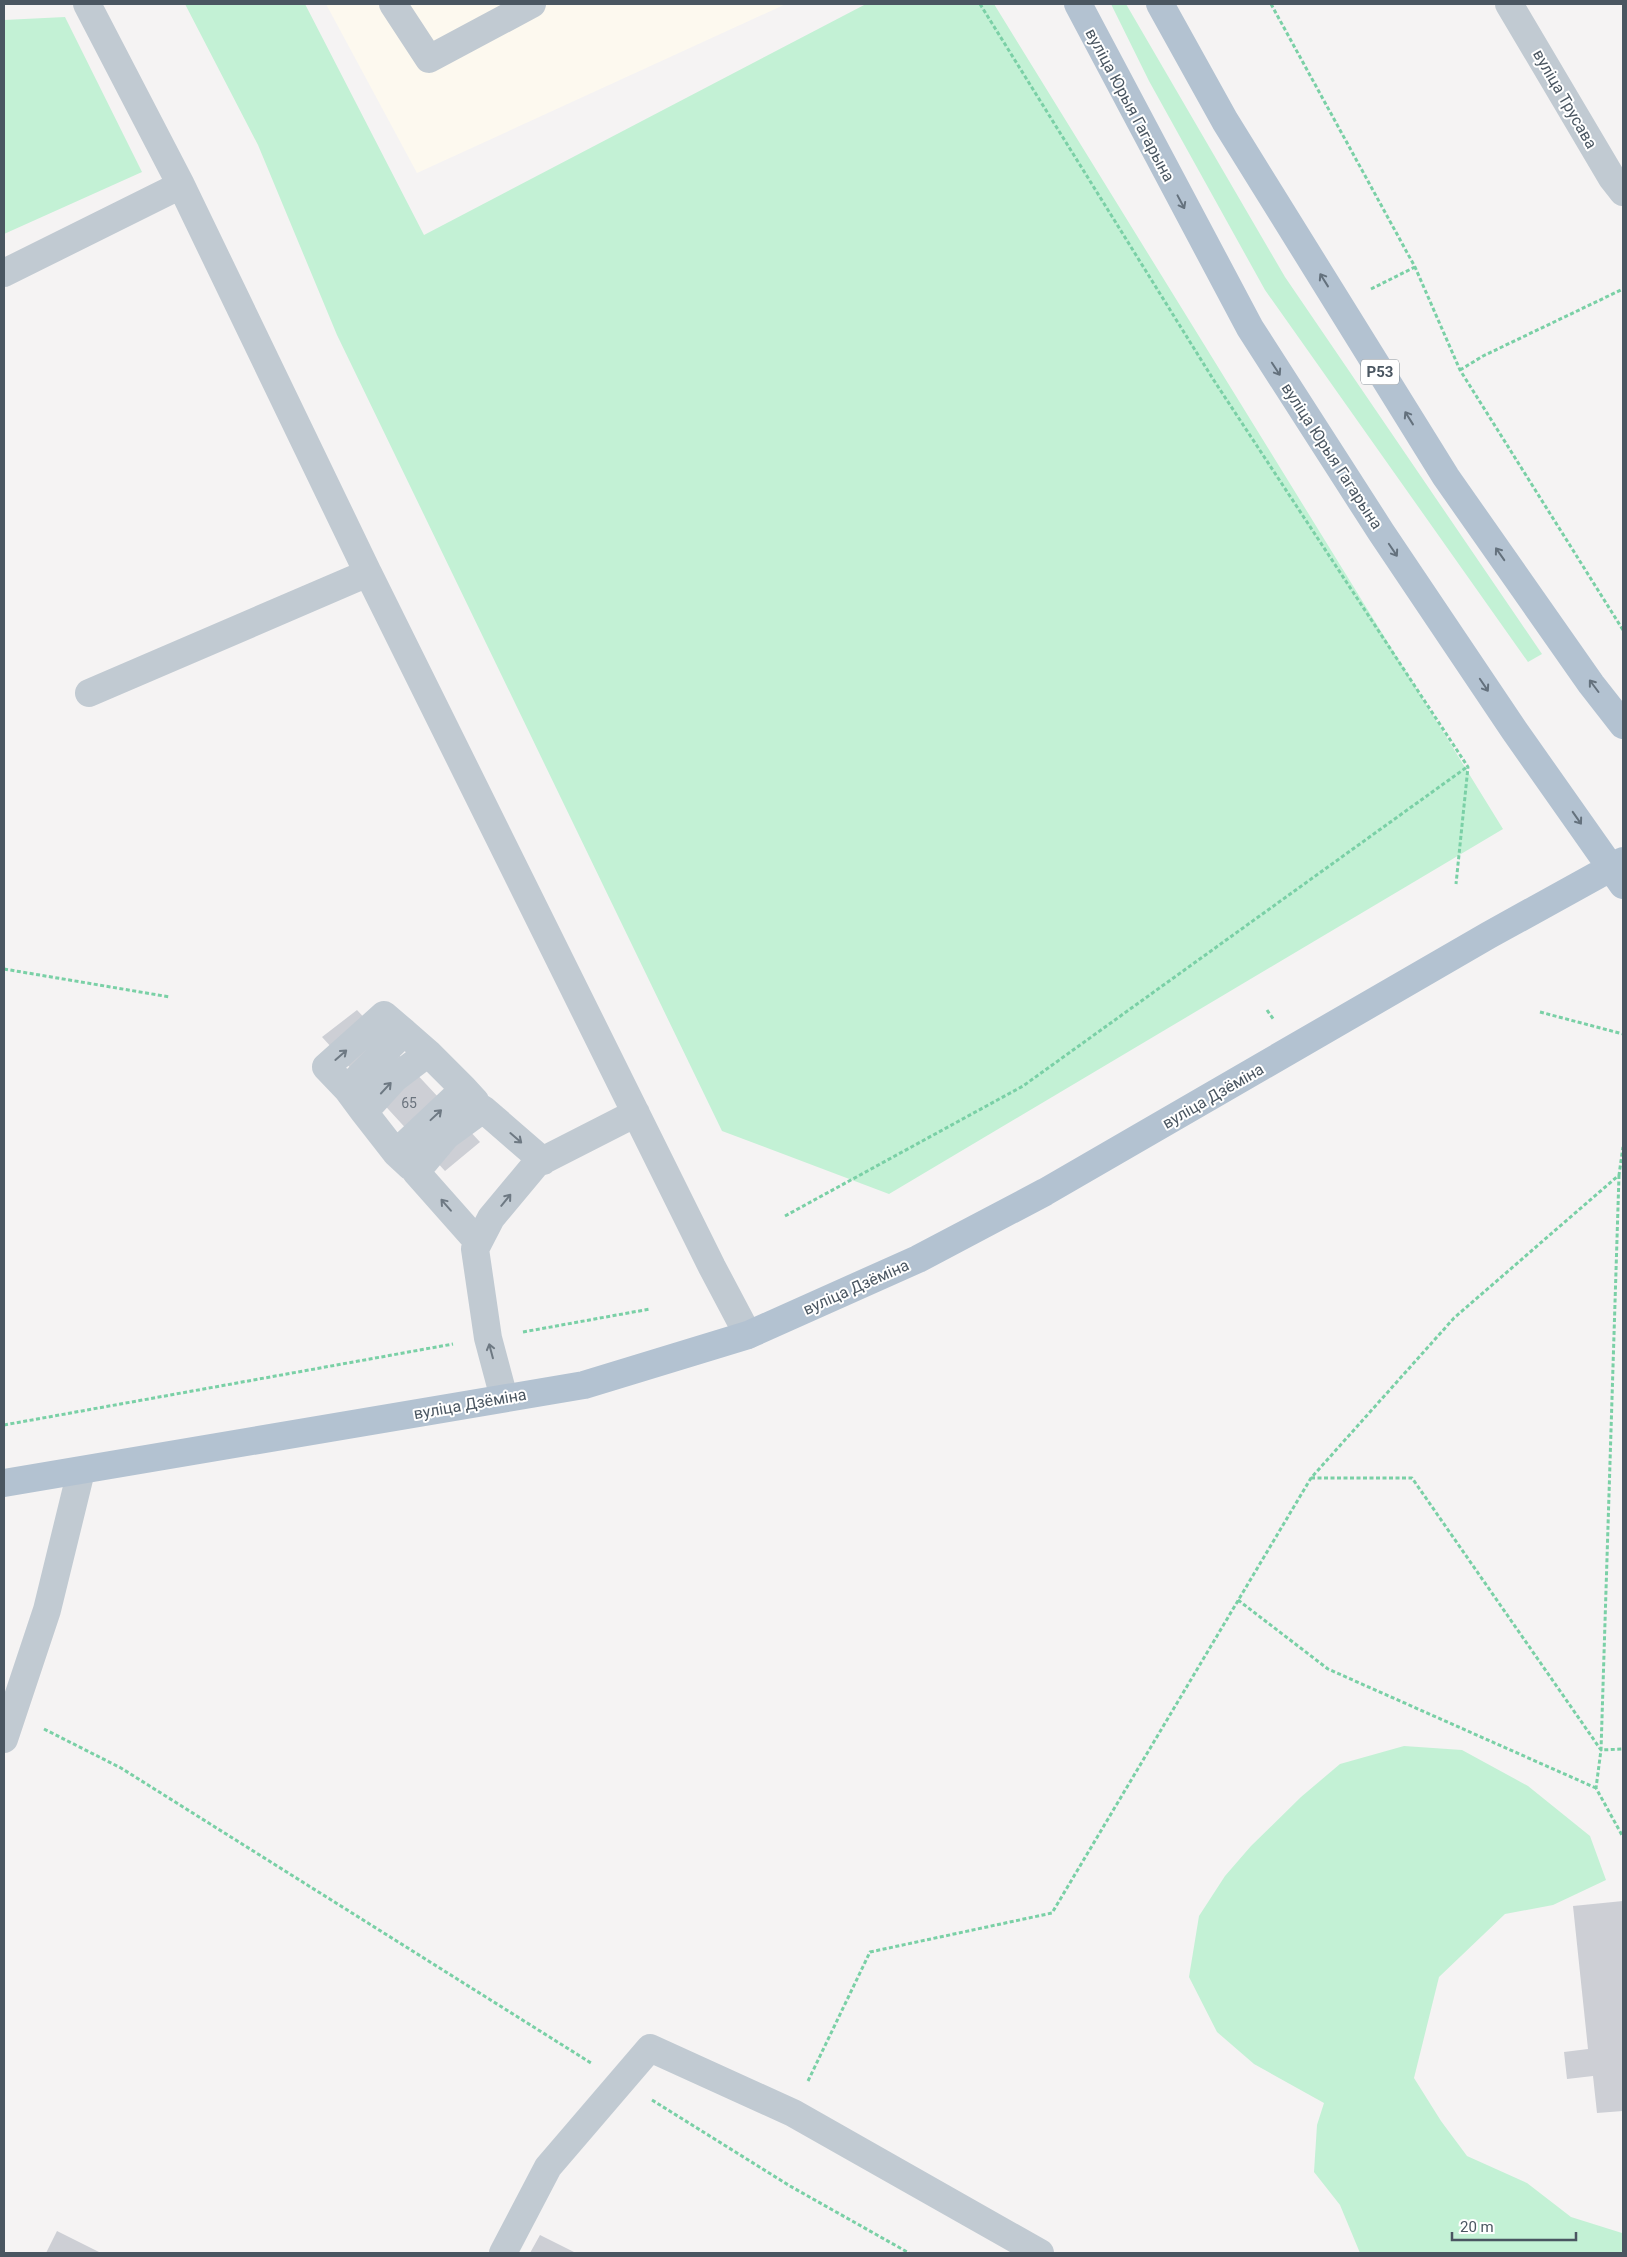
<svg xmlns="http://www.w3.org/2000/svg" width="1627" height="2257" viewBox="0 0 1627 2257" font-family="Roboto,sans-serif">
  <rect width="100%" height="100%" fill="#f5f3f3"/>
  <path fill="#fdf9ef" d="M326,4H786L417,173Z"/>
  <path fill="#c3f1d5" d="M185,4H305L424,235L866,4H994L1503,829L889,1194L722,1131L337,335L258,145Z
    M1111,4H1126L1285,277L1542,654L1528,662L1265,290L1149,81Z
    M65,17L142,172L4,234V20Z
    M1404,1746L1462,1750L1528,1786L1590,1836L1606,1880L1553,1905L1505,1914L1439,1977L1414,2078L1441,2121L1467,2156L1527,2183L1571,2217L1622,2233L1623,2253H1360L1340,2205L1314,2172L1317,2125L1324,2103L1254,2064L1217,2032L1189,1977L1199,1916L1225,1876L1251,1846L1301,1797L1340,1764Z"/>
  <path fill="#cdcfd5" d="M357,1010L480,1142L445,1171L322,1037Z
    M1623,1901V2111L1597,2113L1593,2076L1567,2079L1564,2052L1588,2049L1573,1906Z
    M57,2231L101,2253H46Z
    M540,2235L576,2253H530Z"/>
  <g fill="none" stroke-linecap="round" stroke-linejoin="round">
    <path stroke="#7ad0a6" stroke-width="3" stroke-dasharray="4 2.5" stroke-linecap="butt" d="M980,4L1213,379L1468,767L1456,884
      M1271,4L1415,267L1460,370L1623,630
      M1371,289L1415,267
      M1460,370L1483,356L1623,289
      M4,969L170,997
      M1267,1010L1274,1020
      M1540,1012L1623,1034
      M1619,1175L1601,1750L1596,1788L1623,1837
      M785,1216L1023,1086L1467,767
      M523,1332L650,1309
      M4,1425L453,1344
      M1311,1478H1412L1601,1750L1623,1749
      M1238,1600L1328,1669L1596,1788
      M44,1729L121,1768L591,2063
      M808,2081L870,1952L1052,1913L1311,1478L1454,1318L1619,1175L1623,1147
      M652,2100L790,2186L909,2253"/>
    <path stroke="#c1cad2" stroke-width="28" d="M87,4L181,185L368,573
      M393,4L429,59L532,4
      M1509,4L1612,178L1623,192
      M4,273L181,185
      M89,693L368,573L712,1267L748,1335
      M347,1089L326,1067L384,1015L404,1032
      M364,1112L347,1089L404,1032L428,1053
      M396,1153L364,1112L395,1078L428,1053L464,1089
      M410,1166L396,1153L464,1089L475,1101
      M478,1242L416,1172L446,1136L483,1109L543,1161
      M504,1398L488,1338L475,1249L491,1218L536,1164L636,1113
      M4,1739L47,1610L81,1471
      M503,2253L548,2167L650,2048L793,2113L1040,2253"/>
    <path stroke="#b3c2d1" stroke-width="28" d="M1078,4L1250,328L1381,532L1514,730L1623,885
      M1160,4L1225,121L1446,477L1591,684L1623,725
      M4,1483L584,1385L748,1335L918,1259L1045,1192L1489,935L1623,861"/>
  </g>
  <defs><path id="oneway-shaft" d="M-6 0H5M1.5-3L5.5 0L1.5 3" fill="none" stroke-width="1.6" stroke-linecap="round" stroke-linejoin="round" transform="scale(1.25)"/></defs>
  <g stroke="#64717d">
    <use href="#oneway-shaft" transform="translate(1181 202) rotate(62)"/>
    <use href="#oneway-shaft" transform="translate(1324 280) rotate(-122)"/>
    <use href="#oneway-shaft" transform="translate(1276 369) rotate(57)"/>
    <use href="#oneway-shaft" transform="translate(1409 418) rotate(-122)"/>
    <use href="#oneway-shaft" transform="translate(1393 550) rotate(56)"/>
    <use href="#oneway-shaft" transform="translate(1500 554) rotate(-125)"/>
    <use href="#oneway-shaft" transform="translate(1484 685) rotate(56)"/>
    <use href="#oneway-shaft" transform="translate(1594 686) rotate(-127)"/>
    <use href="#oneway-shaft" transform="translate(1577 818) rotate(55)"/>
  </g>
  <g stroke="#6e7983">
    <use href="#oneway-shaft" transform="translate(341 1055) rotate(-41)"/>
    <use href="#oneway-shaft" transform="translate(386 1088) rotate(-47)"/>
    <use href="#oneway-shaft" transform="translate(436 1115) rotate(-43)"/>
    <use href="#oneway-shaft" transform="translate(516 1138) rotate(41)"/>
    <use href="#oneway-shaft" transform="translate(506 1200) rotate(-51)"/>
    <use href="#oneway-shaft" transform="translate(446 1205) rotate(-131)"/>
    <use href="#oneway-shaft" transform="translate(491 1351) rotate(-105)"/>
  </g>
  <g text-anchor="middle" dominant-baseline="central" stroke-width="4" stroke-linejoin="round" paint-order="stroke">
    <g font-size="14" fill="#6b747e">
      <text x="409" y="1103">65</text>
    </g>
    <rect fill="#fff" stroke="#808990" stroke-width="1" x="1361" y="359.5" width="38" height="25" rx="4"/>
    <g font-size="15" font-weight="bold" fill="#4a5661">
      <text x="1380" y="372">Р53</text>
    </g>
    <g font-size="16" fill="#4a5661" stroke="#fff">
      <text transform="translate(1565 99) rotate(60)">вуліца Трусава</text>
      <text transform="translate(1130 105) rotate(62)">вуліца Юрыя Гагарына</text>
      <text transform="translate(1332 456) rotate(57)">вуліца Юрыя Гагарына</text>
      <text transform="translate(1213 1096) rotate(-30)">вуліца Дзёміна</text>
      <text transform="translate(856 1287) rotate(-24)">вуліца Дзёміна</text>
      <text transform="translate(470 1404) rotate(-10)">вуліца Дзёміна</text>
    </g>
  </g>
  <rect width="1627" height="2257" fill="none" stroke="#4a5661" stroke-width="10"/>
  <path d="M1452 2232v8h124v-8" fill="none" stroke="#4a5661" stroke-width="2.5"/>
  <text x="1460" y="2232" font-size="15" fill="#4a5661" stroke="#ffffff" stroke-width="4" paint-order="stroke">20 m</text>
</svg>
